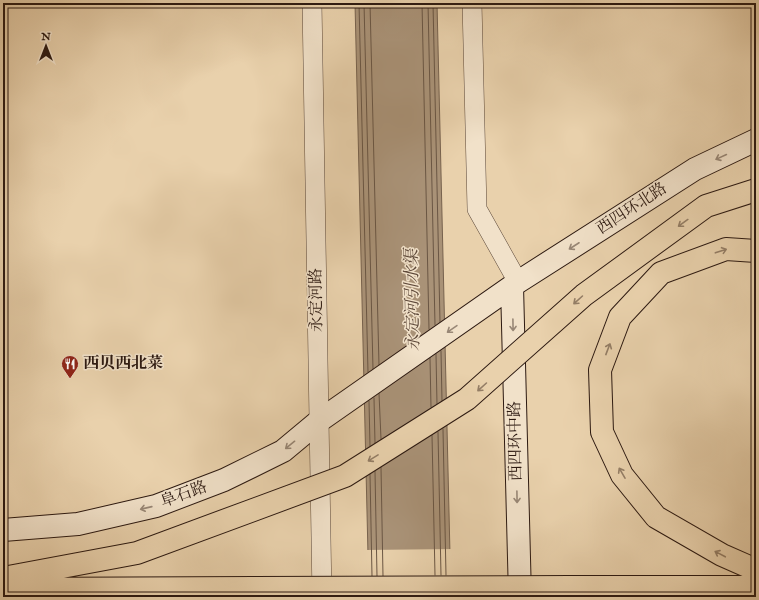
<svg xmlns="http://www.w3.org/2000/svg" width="759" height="600" viewBox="0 0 759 600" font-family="'IM FELL English','Noto Serif SC',serif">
  <rect width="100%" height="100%" fill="#e9d1ac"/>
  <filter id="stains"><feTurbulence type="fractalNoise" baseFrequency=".005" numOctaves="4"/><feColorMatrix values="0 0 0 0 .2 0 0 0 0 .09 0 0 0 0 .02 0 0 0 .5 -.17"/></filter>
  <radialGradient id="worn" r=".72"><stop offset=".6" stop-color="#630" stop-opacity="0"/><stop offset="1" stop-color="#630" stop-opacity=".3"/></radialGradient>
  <path fill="#a99277" stroke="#77624e" d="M355,3H437L451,597H369Z"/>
  <path fill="#e9d1ac" d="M452,549L453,597H367L366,550Z"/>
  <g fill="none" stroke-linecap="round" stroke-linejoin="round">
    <path stroke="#6a5644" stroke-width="1" d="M359,3L368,372
      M364,3L373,369
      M370,3L379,365
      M422,3L429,329
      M428,3L435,325
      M433,3L440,322
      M441,351L442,401
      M436,354L437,404
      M430,358L431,407
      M379,393L381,439
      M374,398L375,443
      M369,401L370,446
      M443,429L446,575
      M438,432L441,575
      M432,435L435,575
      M381,467L383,576
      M375,471L377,576
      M370,474L372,576"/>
    <defs>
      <path id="street" d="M312,3L322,597
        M472,3L477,209L518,282"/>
      <path id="secondary" d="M512,286L520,597
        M3,530L78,524L156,506L224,480L283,451L319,421L518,282L695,169L756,140"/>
      <path id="highway" d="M756,251L726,249L661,273L620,317L600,370L602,432L622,475L656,517L722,555L756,570
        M572,587H756"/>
    </defs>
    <use href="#street" stroke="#5b4738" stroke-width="20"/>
    <use href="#secondary" stroke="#2c1911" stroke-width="24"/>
    <use href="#highway" stroke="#2c1911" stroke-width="24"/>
    <use href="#street" stroke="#f1e1c9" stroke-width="19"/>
    <use href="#secondary" stroke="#f1e1c9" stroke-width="22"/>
    <use href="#highway" stroke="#e9d1ac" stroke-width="22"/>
    <defs>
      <path id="highway-bridge" d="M3,578L137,553L345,476L467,399L584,295L706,206L756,190
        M3,589L572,587"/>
    </defs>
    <use href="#highway-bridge" stroke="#2c1911" stroke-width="24" stroke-linecap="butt"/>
    <use href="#highway-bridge" stroke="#e9d1ac" stroke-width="22"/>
  </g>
  <defs><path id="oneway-shaft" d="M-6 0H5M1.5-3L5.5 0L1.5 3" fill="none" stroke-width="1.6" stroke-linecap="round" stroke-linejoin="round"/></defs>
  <g stroke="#988776">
    <use href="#oneway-shaft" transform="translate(721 157) rotate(155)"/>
    <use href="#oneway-shaft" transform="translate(574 246) rotate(147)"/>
    <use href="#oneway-shaft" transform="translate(513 325) rotate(89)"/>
    <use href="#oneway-shaft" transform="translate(452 329) rotate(145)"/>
    <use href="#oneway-shaft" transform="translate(290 445) rotate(141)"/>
    <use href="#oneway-shaft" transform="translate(517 497) rotate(89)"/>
    <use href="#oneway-shaft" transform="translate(146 508) rotate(167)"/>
  </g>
  <g stroke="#947e66">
    <use href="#oneway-shaft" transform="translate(683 223) rotate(144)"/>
    <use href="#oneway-shaft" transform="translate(721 251) rotate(-18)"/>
    <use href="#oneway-shaft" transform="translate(578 300) rotate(138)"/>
    <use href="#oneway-shaft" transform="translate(608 349) rotate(-69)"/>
    <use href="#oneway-shaft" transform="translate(482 387) rotate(138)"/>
    <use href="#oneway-shaft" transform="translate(373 458) rotate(148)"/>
    <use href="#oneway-shaft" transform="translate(622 473) rotate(-120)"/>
    <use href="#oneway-shaft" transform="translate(720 554) rotate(-152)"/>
  </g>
  <defs>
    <symbol id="restaurant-pin" viewBox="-11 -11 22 30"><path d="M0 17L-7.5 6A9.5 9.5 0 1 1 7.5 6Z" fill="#8f2418" stroke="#f1e1c9"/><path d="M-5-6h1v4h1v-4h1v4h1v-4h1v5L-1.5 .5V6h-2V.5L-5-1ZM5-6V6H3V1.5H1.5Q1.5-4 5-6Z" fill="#fff"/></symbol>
  </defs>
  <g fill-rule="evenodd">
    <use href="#restaurant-pin" x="60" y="354" width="20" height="27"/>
  </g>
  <g text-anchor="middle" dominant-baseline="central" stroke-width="3" stroke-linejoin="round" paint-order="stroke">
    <g font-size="16" fill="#2c1911" stroke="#f1e1c9">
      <text transform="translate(632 209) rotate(-33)">西四环北路</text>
      <text transform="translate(317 300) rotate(-91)">永定河路</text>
      <text transform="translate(516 441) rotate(-91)">西四环中路</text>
      <text transform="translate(184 495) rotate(-20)">阜石路</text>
    </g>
    <g font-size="16" font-weight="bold" fill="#2c1911" stroke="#f1e1c9" text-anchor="start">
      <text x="83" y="364">西贝西北菜</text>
    </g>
    <g font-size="17" font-style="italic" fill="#5e493a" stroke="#f1e1c9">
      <text transform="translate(413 300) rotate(-91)">永定河引水渠</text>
    </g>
  </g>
  <rect width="759" height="600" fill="none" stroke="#e9d1ac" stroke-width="16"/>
  <rect x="4" y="4" width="751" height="592" fill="none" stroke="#2c1911" stroke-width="2"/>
  <rect x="8" y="8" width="743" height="584" fill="none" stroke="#2c1911"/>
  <g transform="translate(46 46)" stroke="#f1e1c9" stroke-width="3" paint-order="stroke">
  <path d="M0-3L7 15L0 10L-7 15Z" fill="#2c1911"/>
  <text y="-6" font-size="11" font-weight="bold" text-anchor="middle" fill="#2c1911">N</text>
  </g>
  <rect width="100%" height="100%" filter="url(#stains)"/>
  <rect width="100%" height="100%" fill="url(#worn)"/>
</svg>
